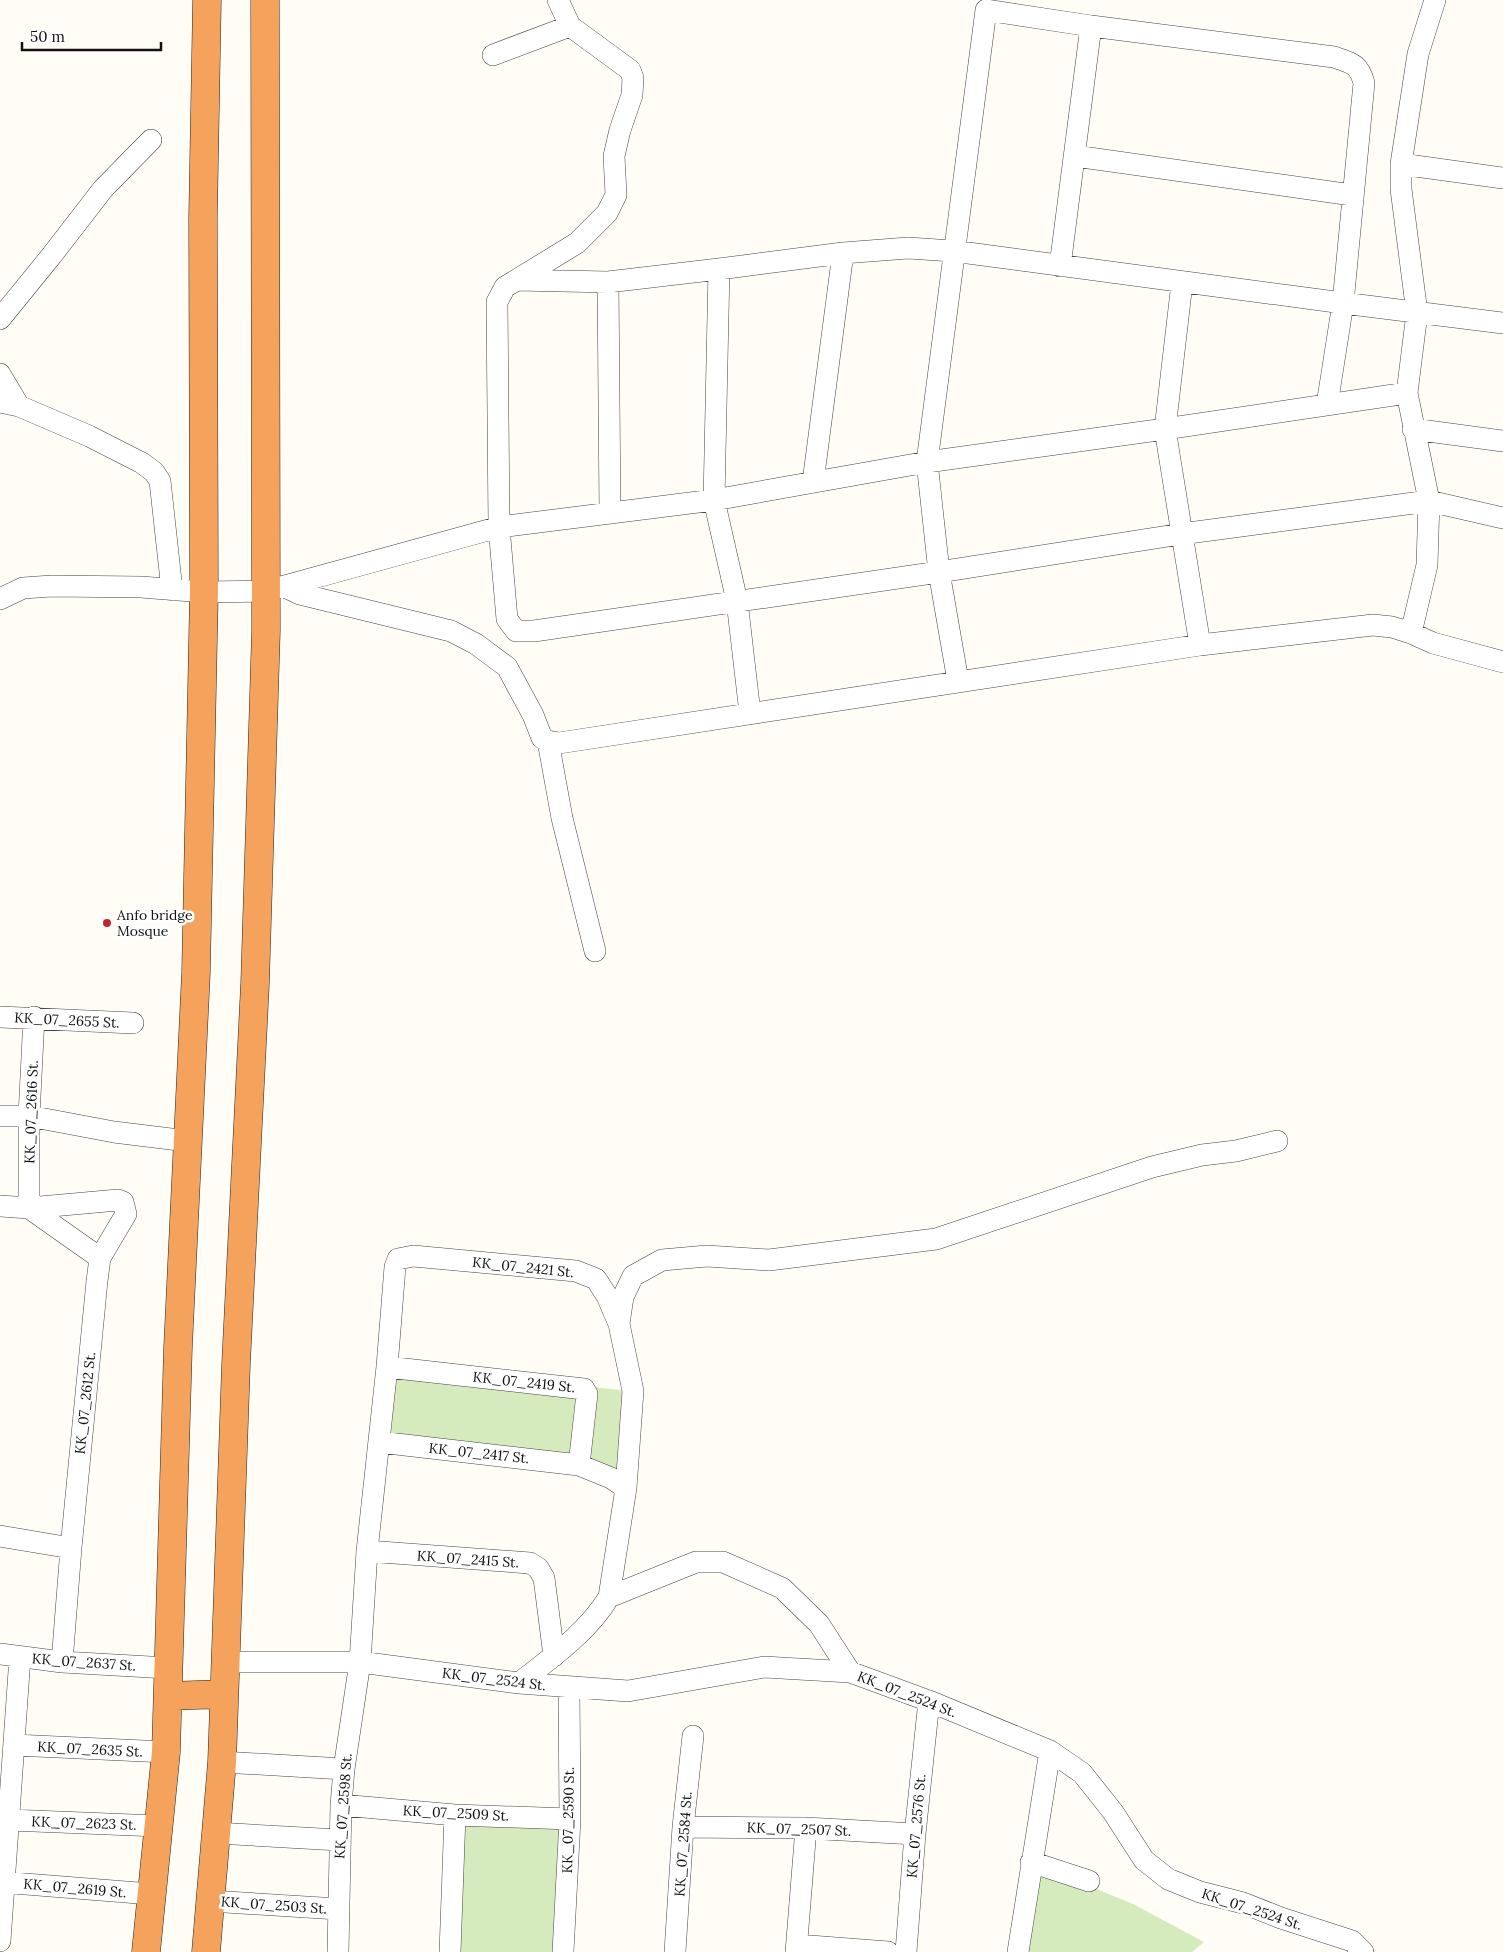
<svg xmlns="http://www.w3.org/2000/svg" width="1503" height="1952" viewBox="0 0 1503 1952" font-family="Lora,serif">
  <rect width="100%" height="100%" fill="#fffdf5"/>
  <path fill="#d5ebbd" d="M388,1364L637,1392L628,1472L378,1441Z
    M455,1815L570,1819L563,1952H450Z
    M1031,1862L1133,1904L1204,1942L1192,1952H1018Z"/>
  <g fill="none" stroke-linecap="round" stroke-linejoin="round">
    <defs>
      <path id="minor" d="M558,0L570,26L630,70L633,78L632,95L620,130L614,156L616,195L607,213L577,243L505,287L497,302L499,527L507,619L516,631H534L939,572L1181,534L1429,501L1503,518
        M493,55L570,26
        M1075,156L1352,195
        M1401,164L1503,178
        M1060,266L1091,26
        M517,280L608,282L719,269
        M608,282L610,513
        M0,319L52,255L103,189L151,140
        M0,374L19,406
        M0,402L19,406L89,436L142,463L154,472L160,481L172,590
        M1413,429L1503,441
        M813,482L843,253
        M285,587L300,594L451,631L476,644L507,667L533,715L542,738L548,741L559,743L1200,645L1373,625L1392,627L1411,633L1427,565L1429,501L1407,393L1417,313L1401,189V164L1418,54L1435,0
        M0,599L23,588L52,586L141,587L204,592L266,591L499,527L714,500L927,462L1165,429L1182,283
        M1411,633L1433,643L1503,662
        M1200,645L1165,429L1407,393
        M958,681L939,572L927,462L986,10L1091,26L1334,57C1352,63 1359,64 1364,83L1343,303L1327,405
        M750,713L737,601L714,500L719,269L843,253L908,248L953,251L1343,303L1503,323
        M548,741L562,818L595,951
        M0,1017L133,1023
        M0,1116H29L114,1132L187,1141
        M0,1206L29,1208L118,1200L123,1202L126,1214L100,1258L97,1281L71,1548L62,1662
        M29,1208V1116L34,1017
        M29,1208L100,1258
        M387,1367L584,1389L587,1394L579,1465
        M379,1442L579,1465L611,1478L626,1488
        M0,1536L71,1548
        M367,1551L530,1563L538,1568L544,1578L554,1656
        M609,1597L696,1562H723L782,1588L819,1624L850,1672
        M0,1654L62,1662L168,1668
        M225,1662H360L519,1683L628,1691L764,1667L850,1672L929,1701L1050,1751L1082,1773L1113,1812L1144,1860L1168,1879L1200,1892L1243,1903L1281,1918L1352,1941L1363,1952
        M519,1683C551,1658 588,1632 609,1597L626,1488L633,1391L619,1324L623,1297L633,1276L662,1260L707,1256L769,1260L936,1239L1152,1167L1202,1155L1236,1151L1277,1141
        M14,1745L166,1752
        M222,1762L344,1769
        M341,1805L455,1815L570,1819
        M9,1820L158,1826
        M683,1827L806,1828L915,1834
        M216,1833L339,1840
        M1031,1862L1089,1881
        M0,1882L151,1894
        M210,1901L338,1909
        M0,1941L20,1657
        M797,1945L888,1952
        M338,1952L341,1805L344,1769L360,1662L367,1551L387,1367L395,1267L398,1259L413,1256L576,1271L596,1279L607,1296L619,1324
        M450,1952L455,1815
        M563,1952L570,1819L569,1688
        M675,1952L683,1827L693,1736
        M796,1952L806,1828
        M906,1952L915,1834L929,1701
        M1018,1952L1050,1751"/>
      <path id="highway" d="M168,1696L224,1694
        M146,1952L166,1752L178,1347L196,972L204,592L203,217L207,0
        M206,1952L222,1762L236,1364L255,984L266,630L265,0"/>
    </defs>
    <use href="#minor" stroke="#444" stroke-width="22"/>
    <use href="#highway" stroke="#222" stroke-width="29"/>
    <use href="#minor" stroke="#fff" stroke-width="21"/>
    <use href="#highway" stroke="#f5a25d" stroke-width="28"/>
  </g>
  <circle fill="#c4262e" stroke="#fff" stroke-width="2" cx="107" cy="923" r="5"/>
  <g text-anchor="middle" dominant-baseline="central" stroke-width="5" stroke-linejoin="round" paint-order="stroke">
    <g font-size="14" fill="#111" stroke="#fff" text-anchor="start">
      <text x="117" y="915">Anfo bridge<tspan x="117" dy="16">Mosque</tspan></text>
    </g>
    <g font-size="14" fill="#111" stroke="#fff">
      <text transform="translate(67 1020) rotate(3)">KK_07_2655 St.</text>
      <text transform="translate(31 1112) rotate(-88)">KK_07_2616 St.</text>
      <text transform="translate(523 1267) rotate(6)">KK_07_2421 St.</text>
      <text transform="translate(524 1382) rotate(6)">KK_07_2419 St.</text>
      <text transform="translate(85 1403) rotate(-84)">KK_07_2612 St.</text>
      <text transform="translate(479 1453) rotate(6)">KK_07_2417 St.</text>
      <text transform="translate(468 1559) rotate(4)">KK_07_2415 St.</text>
      <text transform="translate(84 1662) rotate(4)">KK_07_2637 St.</text>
      <text transform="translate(494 1679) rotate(7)">KK_07_2524 St.</text>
      <text transform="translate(907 1694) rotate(21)">KK_07_2524 St.</text>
      <text transform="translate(90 1749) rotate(3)">KK_07_2635 St.</text>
      <text transform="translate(343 1806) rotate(-86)">KK_07_2598 St.</text>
      <text transform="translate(456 1813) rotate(3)">KK_07_2509 St.</text>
      <text transform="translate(568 1820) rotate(-89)">KK_07_2590 St.</text>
      <text transform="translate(84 1823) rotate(2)">KK_07_2623 St.</text>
      <text transform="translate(916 1826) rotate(-85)">KK_07_2576 St.</text>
      <text transform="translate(799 1829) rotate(2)">KK_07_2507 St.</text>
      <text transform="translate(683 1844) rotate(-86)">KK_07_2584 St.</text>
      <text transform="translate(75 1888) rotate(5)">KK_07_2619 St.</text>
      <text transform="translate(274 1905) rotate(4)">KK_07_2503 St.</text>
      <text transform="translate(1252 1909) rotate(18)">KK_07_2524 St.</text>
    </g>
  </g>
  <path d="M22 42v8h139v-8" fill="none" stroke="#111111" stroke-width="2.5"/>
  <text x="30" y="42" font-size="15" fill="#111111" stroke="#ffffff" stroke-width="4" paint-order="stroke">50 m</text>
</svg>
